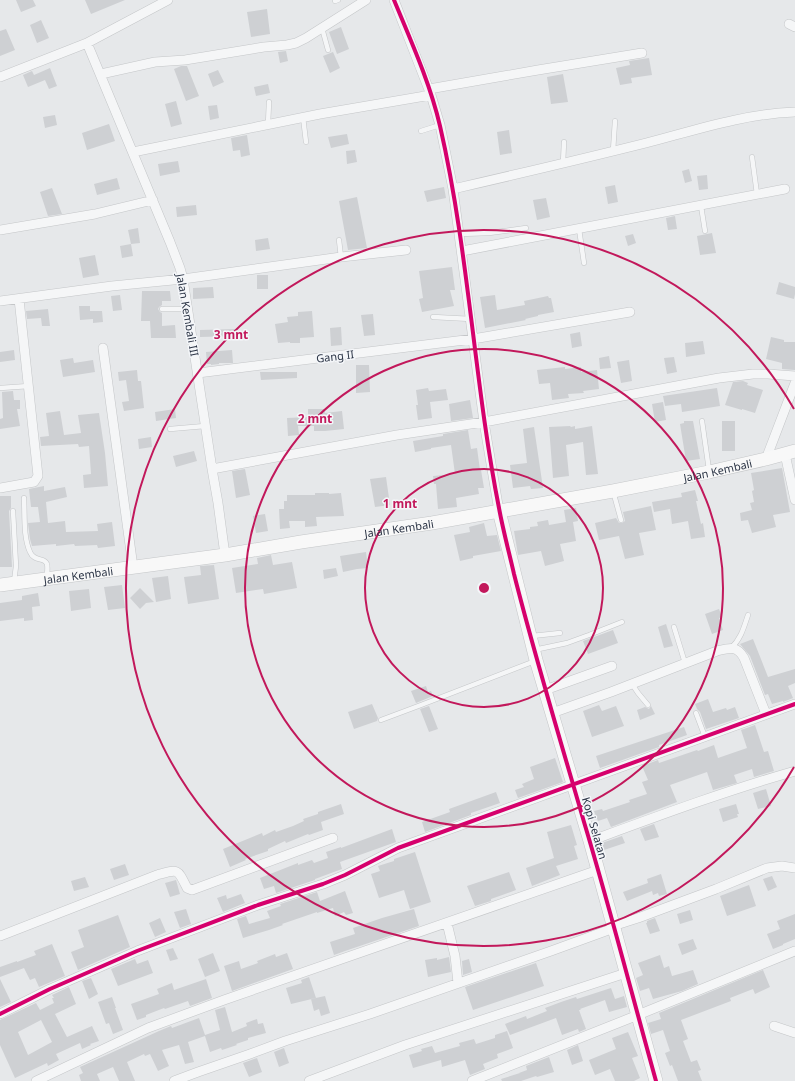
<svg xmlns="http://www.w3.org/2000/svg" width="795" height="1081" viewBox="0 0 795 1081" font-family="'Noto Sans',sans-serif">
  <rect width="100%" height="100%" fill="#e6e8ea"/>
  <path fill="#ced0d3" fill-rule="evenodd" d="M16,0H33L36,6L21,12Z
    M85,0H125L91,14Z
    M267,9L270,34L251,37L247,12Z
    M41,20L49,38L37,43L30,25Z
    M341,27L349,49L337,54L329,32Z
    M6,29L15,50L0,56V31Z
    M286,51L288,61L280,63L278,52Z
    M333,52L340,68L330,73L323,56Z
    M649,58L652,75L631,78L632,83L620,85L616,68L630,65L629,61Z
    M181,66H187L199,96L186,101L174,69Z
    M50,68L57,86L49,89L45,80L28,87L23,75L32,71L34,75Z
    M218,70L224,82L213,87L208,74Z
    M563,74L568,102L551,104L547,77Z
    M268,84L270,93L256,96L254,87Z
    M176,101L182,124L171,127L165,104Z
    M217,105L219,118L210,120L208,106Z
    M55,115L57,125L45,128L43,117Z
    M109,124L115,141L87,150L82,133Z
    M509,130L512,153L500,155L497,132Z
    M347,134L349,144L331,148L328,137Z
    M247,135L250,155L241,157L240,150L233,151L231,138Z
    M355,150L357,162L347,164L346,151Z
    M178,161L180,172L160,176L158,164Z
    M689,169L692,181L685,183L682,171Z
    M707,175L708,189L699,190L697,176Z
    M117,178L120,189L97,195L94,184Z
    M615,185L618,202L608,204L605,187Z
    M444,187L446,198L427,202L424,191Z
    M52,188L62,214L48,216L40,192Z
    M357,197L367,248L348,250L339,201Z
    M546,198L550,217L537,220L533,200Z
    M196,205L197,215L177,217L176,207Z
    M675,216L677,229L668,230L666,218Z
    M138,228L140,243L131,244L128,230Z
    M712,233L716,253L700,255L697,236Z
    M633,234L636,243L628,246L625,236Z
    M268,238L270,249L256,251L255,240Z
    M131,244L133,256L122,258L120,246Z
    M95,255L99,275L83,278L79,258Z
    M452,267L455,290H450L454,306L422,312L419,299L423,298L419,271Z
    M257,275H268V289H257Z
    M779,282L795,287V294L794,299L776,294Z
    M213,287L214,298L193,299V288Z
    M142,291H170L171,301H162V305L159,307L158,309L160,312L162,313V326L175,325L176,338H151L150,321H141Z
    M120,295L122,310L113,311L111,296Z
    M495,295L497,310L525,305L524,301L548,296L549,298H551L554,312L538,315V316L525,319L526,320L485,328L480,297Z
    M79,306H90V311H102L103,322L93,323V319L80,320Z
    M48,309L50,326H42L41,318L27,319L26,311Z
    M312,311L314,337L300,338V343H290V342L278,343L275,324L288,322L287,317L298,316V312Z
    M373,314L375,335L364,336L361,315Z
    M341,327L342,345L331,346L330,328Z
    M236,329V336L200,337V330Z
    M580,332L582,346L572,348L570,334Z
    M771,337L784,340V342H795V370L782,369V363L766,359Z
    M703,341L705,354L686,357L685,343Z
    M14,350L15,360L0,362V352Z
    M232,350L233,363H219V364L211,365V364H207L206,352Z
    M609,356L611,368L600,369L599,358Z
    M674,357L677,372L667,374L664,358Z
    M73,358L74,363L93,360L95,372L63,377L60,360Z
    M629,360L632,381L621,383L617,362Z
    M356,365H369L370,392L356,393Z
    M565,367V369L581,367V372L597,370L599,389L583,391L584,393L568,394L569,398L552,400L550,383L539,384L537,370Z
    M137,370L138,381H141L144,408L124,411L122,402L129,401L126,380L119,381L118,372Z
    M260,372H297V378L261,380Z
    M743,381L748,383L747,385L763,390L755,413L742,409V410L725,405L733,382Z
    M428,388L429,391L446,389L448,400L430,402L432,418L418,420L416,405H418L416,390Z
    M717,388L720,406L682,412L681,404L665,406L663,396Z
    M13,391L14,400H20V409H17L20,426L0,429V419L3,418L2,392Z
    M470,400L473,418L451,421L449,404Z
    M663,402L666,420L655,422L652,404Z
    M175,409L176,418L156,421L155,412Z
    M308,409H325V413L342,411L344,429L325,431H314V426H298L299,435L288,436L287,418L308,417Z
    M60,411L64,435L81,433L78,415L99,413L105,453L108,486L84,488L83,475L91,474L89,446L79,447L78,444L41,446L40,437L49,436L46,413Z
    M684,421H693L700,459L686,461L680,424L684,423Z
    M722,421H735V451H722Z
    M570,426L571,427L575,426V429L592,426L598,474L586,475L583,442L566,445L569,476L553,478L549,427Z
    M534,427L543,488L531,489L530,486L513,488L510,465L527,463L523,429Z
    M468,430L471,449L477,448L480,470H481L484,488H478L479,494L456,498L457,507L438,509L436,484H434L433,476L455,474L451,445L431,448V449L415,452L413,441L443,436V434Z
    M151,437L152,447L139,449L138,439Z
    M194,451L197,461L176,467L173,456Z
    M782,468L790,512L773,515L776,527L752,533L748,520L741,521L740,513L752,510L750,503L754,502L752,491L754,490L751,473Z
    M245,469L250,495L236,498L232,471Z
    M386,477L390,505L375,507L370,479Z
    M44,486V491L65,487L67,497L46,502L48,523L65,521L66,532L98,531L97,524L112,522L115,546L98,548L97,545L75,546L74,544L56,546V544L32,546L30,539L28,523L40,522L38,507H31L29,489Z
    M695,490L698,501H696L701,524L703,523L705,537L691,539L688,521L672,524L670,509L654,512L652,502L682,497L681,493Z
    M315,493H329V494L341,493L344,516L316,517L317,526L305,527V521H289L290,528L280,529L279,509H284V501H287V495H315Z
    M0,496H11V508L9,511L12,567H0Z
    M651,506L656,530L639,533L644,555L625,559L619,536L599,540L595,523L616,518L619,523H622L625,521L623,512Z
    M576,508L578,521L573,522L576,541L560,544L564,561L545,566L541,551L518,555L514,531L530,529V527L538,526L537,522L548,520L549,525L566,522L564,510Z
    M265,514L268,531L256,533L253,516Z
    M484,523L487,536L497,535L501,551L473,556V558L460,561L454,535L470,532L469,527Z
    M366,552L368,568L357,569L343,572L340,556Z
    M271,555L273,565L292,562L297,588L264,594L263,589L236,593L232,568L258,564L257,558Z
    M214,565L219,599L188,604L184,577L201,575L200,566Z
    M336,568L338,576L324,579L323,570Z
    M168,576L171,599L156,602L152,578Z
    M122,585L125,608L108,610L104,587Z
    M140,588L154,602L146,603L140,609L130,598Z
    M89,589L91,608L71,611L69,591Z
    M38,593L40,606L32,607L33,620L24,621V618L0,621V603L22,600V596Z
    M719,609L722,617L719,618L723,630L712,634L705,614Z
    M666,624L673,646L664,648L658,627Z
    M613,630L618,643L588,654L583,641Z
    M753,639L768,677L795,669V683L788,686L793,698L783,702V701L772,704L768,694L765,695L750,656L740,644Z
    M426,686L428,692L431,691L433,696L416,703L411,691Z
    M708,699L713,712L726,708L727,710L735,707L739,718L706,729L700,712L697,709L695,704Z
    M372,704L378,718L377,721L354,729L348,712Z
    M599,705L602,711L616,706L624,726L592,737L583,711Z
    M429,706L438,729L429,732L420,709Z
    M651,706L655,714L640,720L637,710L645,707L649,709Z
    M755,725L764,752L768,751L774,771L754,777L752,769L734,775L737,783L713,790L707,772L670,785L677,802L611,827L607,818L598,821L594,811L602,809L603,811L630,802L629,800L647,794L642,782L648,780L642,766L658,760L659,763L697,750L698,751L714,745L718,758L747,748L741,730Z
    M684,727L687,735L659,745V747L600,768L596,756Z
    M555,758L563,782L518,798L515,790L524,787L522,784L534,779L530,767Z
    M766,789L771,806L758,809L753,793Z
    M496,792L500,803L471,813V815L425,832L422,822L450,812L449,809Z
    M341,804L344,814L321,822L323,830L309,835L308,834L286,843L285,841L268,849V851L245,859L246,860L230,867L223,849L262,833L263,836L275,830L276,832L293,826L304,821L303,819L318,814V812Z
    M736,804L739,814H737L738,817L723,822L719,809Z
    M654,824L659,837L645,841L640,829Z
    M571,825L577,845L574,846L578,859L556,866L560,875L532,886L526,868L554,858L547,832Z
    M392,829L396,842L340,862L342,869L315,879V880L276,893L274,886L264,889L260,878L298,863V865L312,860L314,863L328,858L326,852L341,847V848Z
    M622,836L625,843L601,851L599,844Z
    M415,852L431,902L410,909L404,890L379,898L371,874L380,871L378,866L394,861V859Z
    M125,864L129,875L114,880L110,869Z
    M509,872L516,890L491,899V901L475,906L467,886Z
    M661,874L667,894L659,896L658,893L653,895L652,891L627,901L623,892L648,883L647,879Z
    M772,876L777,887L768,891L763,879Z
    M85,877L89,887L74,891L71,881Z
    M176,880L180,894L170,897L165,883Z
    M749,885L756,906L727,916L720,896Z
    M345,891L353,913L346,915L344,912L335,916L333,908L317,913V912L282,924L283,925L269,930L243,938L237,919L246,916L249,924L270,918L267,911L281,906L280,904L317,892L320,901Z
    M241,894L245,903L223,912L217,898L226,895L227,899Z
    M186,909L191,924L180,928L174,912Z
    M414,909L419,926L345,951L334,955L330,942L355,934L353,928L382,918Z
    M690,910L693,920L680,924L677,914Z
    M795,914V939L783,944V945L773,949L767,934L780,929L777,921Z
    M118,915L130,947L78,970L71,952L84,947L78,930Z
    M160,918L166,932L155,937L149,923Z
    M655,918L660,931L650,934L646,923H647V921Z
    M693,939L697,949L682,955L678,944Z
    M52,944L65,976L39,987L35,978L30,980L24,968L0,977V967L17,961V962L36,955L34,951Z
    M173,948L178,959L170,961L166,950Z
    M213,953L220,971L205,977L198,959Z
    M287,953L293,969L232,991L224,966L239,961L241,969L258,963L257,961L275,954L276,957Z
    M660,955L664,968L669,966L672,976L693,970L698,984L682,991L653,999L649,988L640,991L636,978L643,975L638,963Z
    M449,957L451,972L428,977L425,960L437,958V960Z
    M135,959L137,964L148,960L153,973L118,986L111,969Z
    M469,959L472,972L463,975L462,961Z
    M536,963L544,986L473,1010L465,987Z
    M763,970L770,987L755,994L753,989L730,998L731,1001L681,1020L688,1039L683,1041L691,1062L697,1060L701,1070L698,1071L702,1081H678L672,1065L670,1066L665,1053L670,1051L663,1030L651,1034L648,1023L661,1019L659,1013Z
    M309,977L316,998L291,1004L286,988L302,983L301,980Z
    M91,978L98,994L89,999L82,981Z
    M0,979L11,1002L0,1007Z
    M206,979L212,998L190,1006L188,1001L165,1009L164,1008L146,1015V1017L137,1020L131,1004L159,994L157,989L172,983L174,990Z
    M69,987L76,1004L55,1014L67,1037L92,1026L99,1041L90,1044L91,1045L82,1049L80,1043L56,1054L59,1060L48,1066L47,1063L15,1078L0,1045V1020L36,1003L40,1010L54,1003L52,998H54L52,995ZM41,1020L52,1042L28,1055L18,1032Z
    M611,988L615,999L624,996L627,1007L609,1012L605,1000L580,1009L581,1010H579L586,1029L579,1032L578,1029L562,1035L556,1018L510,1035L505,1024L526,1016L527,1019L547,1011L545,1008L561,1002L576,997L577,999Z
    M325,996L330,1013L321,1016L319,1009L314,1011L311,999Z
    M112,997L116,1008H115L123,1030L113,1034L109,1023L106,1024L98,1002Z
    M225,1007L232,1032L247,1026L246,1023L257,1019L258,1024L263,1023L266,1033L248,1038V1040L236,1044L237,1045L222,1050L221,1048L210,1052L205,1036L188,1042L194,1062L185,1064L179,1045L162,1050L169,1066L158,1071L150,1054L145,1056L144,1054L127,1062L135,1081H119L113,1067L97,1074L100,1081H81L79,1075L83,1073L80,1067L159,1031L171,1026L172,1028L199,1018L205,1035L220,1030L215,1010Z
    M507,1031L513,1048L497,1054L498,1058L483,1064L485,1069L470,1075L465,1060L442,1067L441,1060L413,1068L409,1055L422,1051L421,1049L432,1046L435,1053L460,1046L459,1043L474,1039L476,1044L495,1038V1035Z
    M628,1032L638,1056L632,1058L640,1078L634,1081H615L610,1069L595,1075L589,1060L616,1049L612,1038Z
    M578,1045L583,1061L572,1065L567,1050Z
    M284,1048L289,1063L279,1067L274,1052Z
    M549,1057L554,1072L537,1077L536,1076L521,1081H502L501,1079L520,1073H519L527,1070L526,1066Z
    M257,1058L262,1072L249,1077L243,1063Z"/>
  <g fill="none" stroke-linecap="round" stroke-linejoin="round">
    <defs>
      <path id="lane" d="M335,1L338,0
        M322,28L328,50
        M303,117L306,142
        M268,124L269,102
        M421,131L440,125
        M613,151L615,121
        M752,157L757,194
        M563,163L564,142
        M701,206L705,231
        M579,229L584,263
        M460,234L489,233L526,228
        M339,240L341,257
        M162,309H188
        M433,317L471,319
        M0,388L29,386
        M702,421L709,470
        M170,429L205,426
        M613,491L621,520
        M24,498C25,516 23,536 30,552C34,562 45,557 47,564C48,567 47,573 47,577
        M13,511L16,566L14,582
        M674,627L685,663
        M532,636L560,633
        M731,648C741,639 744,627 748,615
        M534,650L567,643L589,635L622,622
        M632,684L638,693L648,705
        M696,713L705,737
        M381,720L421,705L535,661"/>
      <path id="street" d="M394,0L431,95L440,125L453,189L484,422L499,511
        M789,24L795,27
        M87,43L170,242L180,268L183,279L212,469L218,503L225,555
        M101,74L155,62L185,60L264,47L287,45L296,43L306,38L366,0
        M0,77L87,43L168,0
        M429,89L538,70L642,53
        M133,152L320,114L431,95
        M453,189C518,174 582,159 646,143C696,130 743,114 795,112
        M0,230L95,214L153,200
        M462,251L785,189
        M0,301L112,286L183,279L341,257L406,250
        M103,348L133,567
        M198,373L473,339L630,312
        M785,454L795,500
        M766,459L795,383
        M212,469L397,435L484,422L719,378L753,374H768L795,376
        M0,488L34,482L38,476L19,299
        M545,690L612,666
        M552,713L611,692L717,651C729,648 737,645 744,658L766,714
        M590,841C658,816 725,791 795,771
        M447,923L455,956L458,983
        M613,926L638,918L716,889L767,868L782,866L795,868
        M0,936L157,875C179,869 177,868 187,888L192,890L333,838
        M0,1014L50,989L137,951L258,905L323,884L345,875L398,848L795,704
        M774,1026L795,1033
        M36,1081L148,1028L224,1000L598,870
        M174,1081L198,1072L250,1054L285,1041L370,1014L551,951L614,928
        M309,1081L405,1045L626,973
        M472,1081L638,1015L795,951"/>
      <g id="secondary">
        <path d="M499,511L536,660L590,841L656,1081"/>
        <path id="s1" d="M0,585L225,555L301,542L432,523L613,491L709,472L766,459L795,451"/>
      </g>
    </defs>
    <use href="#lane" stroke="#c4c6c8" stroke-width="5.5"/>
    <use href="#street" stroke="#c4c6c8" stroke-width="10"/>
    <use href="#secondary" stroke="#c4c6c8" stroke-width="14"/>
    <use href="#lane" stroke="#f5f6f7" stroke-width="4.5"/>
    <use href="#street" stroke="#f5f6f7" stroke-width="9"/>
    <use href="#secondary" stroke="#f8f8f8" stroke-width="13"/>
    <defs>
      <path id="cycleway" d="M394,0C411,41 430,83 440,126C469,252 474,382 499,508C503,530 509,552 514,574C535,657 560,739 584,822C610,908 632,995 656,1081
        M0,1014L50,989L137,951L258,905L323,884L345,875L398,848L795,704"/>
    </defs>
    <use href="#cycleway" stroke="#f4f6f9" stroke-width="6"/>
    <use href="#cycleway" stroke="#d6006c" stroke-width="4"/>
  </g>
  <g fill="none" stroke="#c2185b" stroke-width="2">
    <circle cx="484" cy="588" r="119"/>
    <circle cx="484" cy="588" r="239"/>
    <path d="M794 767A358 358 0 1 1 794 409"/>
  </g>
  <g text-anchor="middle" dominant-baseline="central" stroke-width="3" stroke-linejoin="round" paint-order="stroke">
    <g font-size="11" fill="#2b3445" stroke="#f4f6f9">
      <text transform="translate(188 315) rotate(80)">Jalan Kembali III</text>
      <text transform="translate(335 356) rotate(-7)">Gang II</text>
      <text stroke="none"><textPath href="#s1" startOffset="727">Jalan Kembali</textPath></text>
      <text stroke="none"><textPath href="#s1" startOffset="403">Jalan Kembali</textPath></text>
      <text stroke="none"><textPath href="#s1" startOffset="79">Jalan Kembali</textPath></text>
      <text transform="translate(595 828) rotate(74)">Kopi Selatan</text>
    </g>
  </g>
  <circle cx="484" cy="588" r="6" fill="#c2185b" stroke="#f4f6f9" stroke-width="2"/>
  <g font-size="12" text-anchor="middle" font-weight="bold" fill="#c2185b" stroke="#f4f6f9" stroke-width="3" stroke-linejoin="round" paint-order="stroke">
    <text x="231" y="339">3 mnt</text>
    <text x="315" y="423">2 mnt</text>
    <text x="400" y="508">1 mnt</text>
  </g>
</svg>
